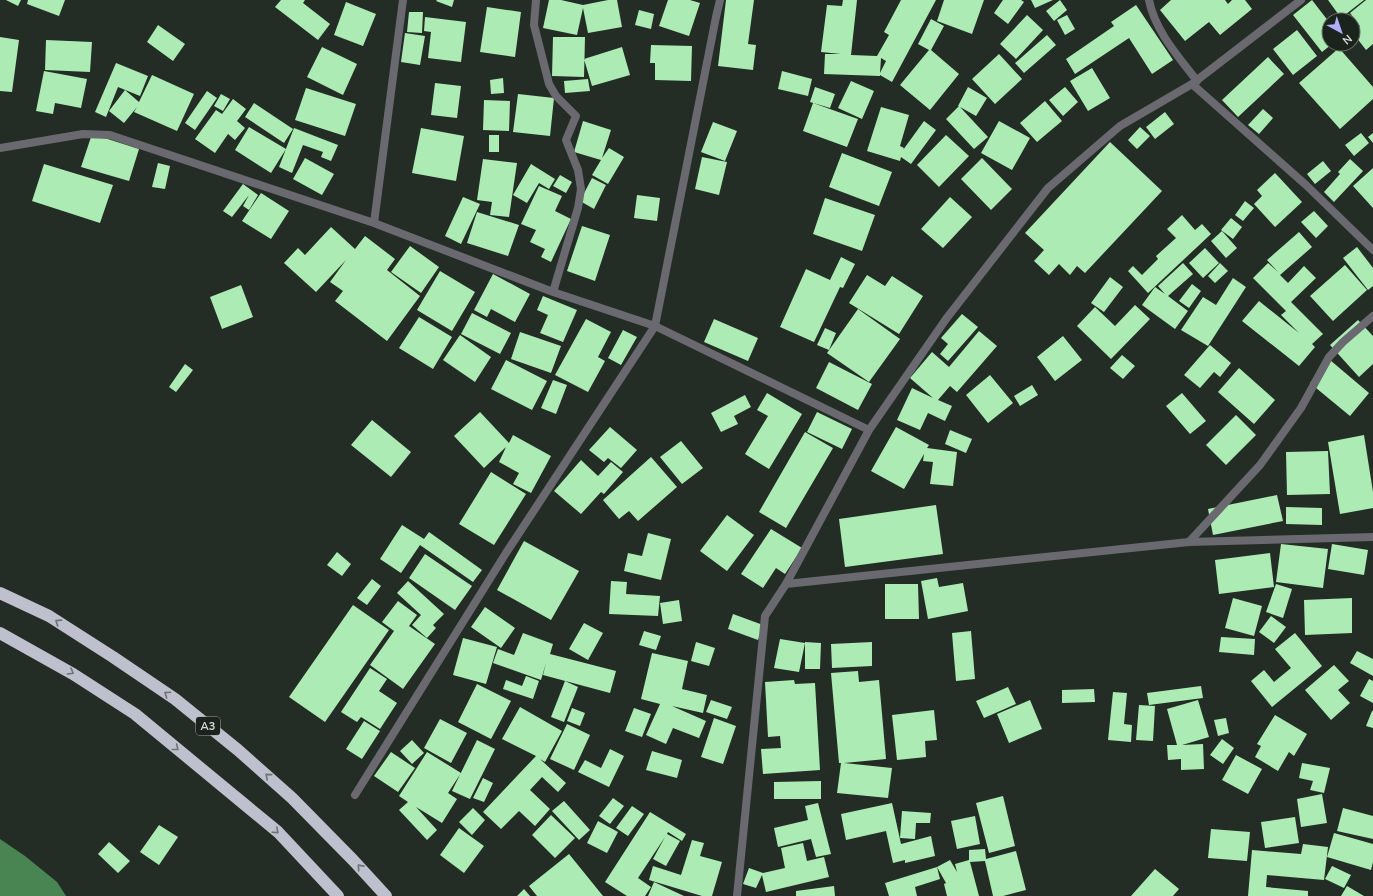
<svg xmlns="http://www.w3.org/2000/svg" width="1373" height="896" viewBox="0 0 1373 896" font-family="'Nunito Sans',sans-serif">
  <rect width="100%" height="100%" fill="#242d25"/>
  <path fill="#498553" d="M0,839L25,856L57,882L66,896H0Z"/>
  <path fill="#acecb4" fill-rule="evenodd" d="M6,0H21L18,6Z
    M28,0H65L59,16L27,4Z
    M281,0H305L303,3L330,24L318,40L275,7Z
    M437,0H454L452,7L436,1Z
    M549,0H561L583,5L608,0H617L622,27L588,33L583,8L577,35L543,28Z
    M668,0H690L700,3L689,36L659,26Z
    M726,0H754L748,44L756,45L753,70L718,66Z
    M843,0H857L851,55L877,56L889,35L884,32L901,0H936L892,82L880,75V76L824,74L825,54H841L821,52L827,5L842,6ZM881,58L886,61L880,73Z
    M944,0H984L972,34L937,21Z
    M1003,0H1021L1024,2L1008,24L994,13Z
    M1031,0H1053L1035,8Z
    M1060,0L1067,10L1054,21L1046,11Z
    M1171,0H1225L1228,4L1232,0H1245L1252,9L1220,35L1209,22L1185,41L1160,10Z
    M1312,0L1329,22V44H1332L1322,52L1293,15Z
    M1328,0H1364L1341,18Z
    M1366,0H1373V44L1366,50L1353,33V31L1360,26L1350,13Z
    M346,2L376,14L363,46L334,35Z
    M1136,5L1173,60L1152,74L1129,38L1075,74L1066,59L1114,26L1111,22Z
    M487,7L521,12L515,57L480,52Z
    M639,10L654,14L651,29L635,25Z
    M409,12H423L422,33L407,32Z
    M1027,15L1043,30L1016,59L1000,44Z
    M1067,15L1075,29L1065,35L1057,20Z
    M425,17L466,22L461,62L428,58L431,32L424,31Z
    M931,19L944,26L931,50L959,74L930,110L900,85L929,50L918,44Z
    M158,25L185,44L173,61L147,42Z
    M1297,30L1317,56L1293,75L1273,49Z
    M405,33L425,36L420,65L401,62Z
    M1047,35L1056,45L1024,73L1015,63Z
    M0,37L19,40L12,92L0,91Z
    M553,37H585L584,77L552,76Z
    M46,40L92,42L90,72L45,70Z
    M651,45L692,46L691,81L655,80V63H650Z
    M322,47L357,64L343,95L307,77Z
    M622,47L630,75L592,86L584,59Z
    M1339,48L1373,87V99L1340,129L1299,83Z
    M999,54L1022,79L995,104L972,79Z
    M1268,57L1284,74L1238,117L1222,100Z
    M116,63L148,76L140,96L118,87L106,117L95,112Z
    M1092,68L1110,98L1088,111L1070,81Z
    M44,71L87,79L81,108L55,103L53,114L36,111Z
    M782,71L812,79L808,96L778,89Z
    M152,75L194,94L177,131L134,112L137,107L124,123L109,111L125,90L139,102Z
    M503,78L504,93L491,94L490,80Z
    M588,79L590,91L565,93L564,81Z
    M851,81L874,91L862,119L838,108Z
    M435,83L461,86L457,118L431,115Z
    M815,87L835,94L830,108L810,102Z
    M968,87L987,98L976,116L960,107L988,137L974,149L946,119L959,106H958Z
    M1065,87L1078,102L1063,116L1049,100Z
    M306,88L356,104L345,136L295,120Z
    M207,91L217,98L195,130L185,123Z
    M221,94L230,99L223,111L214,106Z
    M518,94L554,98L550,136L513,132Z
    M233,99L246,109L237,121L245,128L235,140L228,134L215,153L195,139L216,110L222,114Z
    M484,100L510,101L509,131L483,130Z
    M1045,101L1062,121L1037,142L1020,123Z
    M254,103L293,129L284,143L245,117Z
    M813,103L858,119L847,147L803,131Z
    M881,107L909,115L900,146L904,148L903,150L924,121L936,130L911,164L901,157L900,161L867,151Z
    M1263,109L1273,118L1259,134L1248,125Z
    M1165,112L1174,124L1155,139L1146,127Z
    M583,121L611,130L602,158L609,148L624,157L608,184L592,175L601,160L574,152Z
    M999,121L1030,138L1012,170L981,153Z
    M713,122L737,131L725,161L701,152Z
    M249,127L286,149L271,173L235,150Z
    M1140,127L1150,136L1137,149L1128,140Z
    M294,128L338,145L331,161L321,157L323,152L303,145L292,173L279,167Z
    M421,128L464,136L456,181L412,173Z
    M1361,133L1369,143L1354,156L1345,145Z
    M1373,133V143L1368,137Z
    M92,134L139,149L129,181L81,167Z
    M489,135H499V152H489Z
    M946,135L969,156L939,187L917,165Z
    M1110,142L1162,191L1085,273L1077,266L1070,275L1059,264L1049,275L1034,261L1044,250L1025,233Z
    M842,153L892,172L879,206L829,187Z
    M702,157L727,162L719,195L695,189Z
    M305,158L334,174L322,195L293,179Z
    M982,158L1012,189L991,210L961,179Z
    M483,159L517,163L509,217L490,215L492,202L477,200Z
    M1350,159L1363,171L1334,202L1324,192L1340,174L1338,172Z
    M1323,161L1331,171L1315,184L1307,174Z
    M158,163L170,166L165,189L152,187Z
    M44,164L113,185L100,223L32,201Z
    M531,164L555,179L549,189L539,183L527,203L513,195Z
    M1373,168V208L1353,186Z
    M1275,173L1302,202L1275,227L1254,204L1262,196L1257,190Z
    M560,175L572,182L566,193L553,186Z
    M592,178L606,185L594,209L580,201Z
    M243,184L258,195L249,210L243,206L249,195L232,217L223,211Z
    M539,186L562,196L555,211L571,219L551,262L541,257L545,249L530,242L536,230L521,224Z
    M261,193L289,211L271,239L242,221Z
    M637,195L660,198L657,221L634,218Z
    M463,197L480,204L461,244L445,236Z
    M950,197L972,217L943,248L921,229Z
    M825,198L875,215L862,251L813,234Z
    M1245,201L1254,208L1243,221L1235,215Z
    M1314,211L1328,226L1316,238L1301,222Z
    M477,212L519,225L508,256L467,243Z
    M1182,215L1195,230L1202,224L1211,234L1148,293L1128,271L1133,266L1142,275L1158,259L1156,256L1176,238L1167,229Z
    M1231,218L1242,227L1233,239L1221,230Z
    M582,226L610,235L595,281L567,271Z
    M331,227L355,249L365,236L395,259L387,270L420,296L387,341L335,301L343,291L330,282L346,260L316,292L284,263L298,248L305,255Z
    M1222,231L1237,248L1226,258L1211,241Z
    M1299,232L1312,247L1280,275L1288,283L1304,266L1316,278L1291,302L1323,334L1312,344L1315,347L1299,366L1242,321L1259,301L1299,333L1281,315L1286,311L1253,278L1268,263L1278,272L1267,260Z
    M410,246L439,267L421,293L391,272Z
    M1357,247L1373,268V286L1368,290L1343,258Z
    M1205,248L1219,263L1203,278L1189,263Z
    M841,257L855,264L843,288L840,287L814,342L780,327L806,269L830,280Z
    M1183,263L1193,274L1168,296L1188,311L1175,329L1142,305L1155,287L1165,294L1158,286Z
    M1220,263L1228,271L1215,283L1208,276Z
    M1345,265L1367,290L1333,321L1310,296Z
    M440,271L475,292L452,331L417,310Z
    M493,274L530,294L515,322L491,309L487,317L474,310Z
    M867,275L885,286L892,276L923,296L899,334L849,303Z
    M1110,277L1123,287L1104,312L1091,303Z
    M1233,278L1246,287L1208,346L1181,330L1203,297L1216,305Z
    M1192,284L1201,291L1189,308L1179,301Z
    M241,285L253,317L222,329L210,297Z
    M543,296L577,310L563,342L540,333L548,315L537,310Z
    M1135,305L1150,319L1111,359L1077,326L1095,307L1115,326Z
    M858,309L900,339L869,382L827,353Z
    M472,313L511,333L500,354L461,334Z
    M962,314L978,327L948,361L940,354L948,344L941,338Z
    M419,317L452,337L433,369L399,348Z
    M586,319L611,332L598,357L605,361L588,392L555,375Z
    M714,319L758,338L748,361L704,342Z
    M1358,320L1373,336V364L1359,377L1330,345Z
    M825,328L836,333L829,350L817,345Z
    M623,330L637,337L621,365L608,358Z
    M979,331L997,346L957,392L950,386L938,400L952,406L945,421L928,413L920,430L897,420L912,388L933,398L910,378L932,352L949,367Z
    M520,332L561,346L551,373L511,359Z
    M460,335L491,357L475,382L443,360Z
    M1063,336L1082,360L1055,381L1037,357Z
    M1210,345L1231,363L1220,377L1214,372L1200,388L1184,375Z
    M1122,355L1135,366L1123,379L1110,368Z
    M506,360L547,381L532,410L491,389Z
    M1330,360L1369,393L1350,416L1310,383Z
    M829,362L872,384L858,410L816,388Z
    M185,364L193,370L176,392L169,387Z
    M1239,368L1275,400L1254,424L1218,392Z
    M990,375L1013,403L988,423L966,395Z
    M553,380L567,385L556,414L541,408Z
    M1032,385L1038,395L1020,406L1014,396Z
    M767,393L802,414L769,469L745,454L768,416L757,410Z
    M1182,393L1206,421L1190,434L1166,406Z
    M745,395L751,407L734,416L738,424L721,432L711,413Z
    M480,412L509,443L513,435L551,456L531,493L513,484L519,473L499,462L506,447L484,468L454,436Z
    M817,412L852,429L842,449L807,432Z
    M1236,415L1256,435L1226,465L1206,445Z
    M372,420L411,452L391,477L351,445Z
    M610,427L637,450L621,468L608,458L604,462L589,450Z
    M896,427L929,445L927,448L957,452L953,486L930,484L933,462L923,461L924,454L904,489L871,471Z
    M950,430L972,439L966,453L945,444Z
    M805,432L833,448L786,528L759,512Z
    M1364,435L1373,492V508L1340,514L1328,442Z
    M681,441L703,468L682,484L660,457Z
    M1328,451L1330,494L1287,495L1286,452Z
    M651,457L677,487L638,521L629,511L619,519L603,500Z
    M581,460L598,476L611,462L623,472L604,494L601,492L581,514L554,491Z
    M491,472L526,494L494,545L459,524Z
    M1277,495L1283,521L1213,535L1208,509Z
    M936,505L943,554L845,567L839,519Z
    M1286,507L1322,508V525L1286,524Z
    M727,515L754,535L727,571L700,551Z
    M402,525L424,539L429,532L482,570L473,582L420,545L401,573L380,559Z
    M771,529L802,548L785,574L776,568L763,588L741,574Z
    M648,533L671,539L661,580L624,571L628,553L642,556Z
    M524,541L579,571L551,620L497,590Z
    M1281,544L1328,549L1323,588L1276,582Z
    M1332,544L1368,550L1364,575L1328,569Z
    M337,552L351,564L342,576L327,565Z
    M1270,553L1274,587L1219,594L1215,560Z
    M425,554L472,586L455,610L409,578Z
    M937,578L939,587L963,583L968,611L928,619L921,581Z
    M372,579L381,586L367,605L357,598Z
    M408,581L444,614L433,625L436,628L427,638L412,625L421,615L397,593Z
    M611,581L627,582L626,594L660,596L658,616L609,614Z
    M885,584H918L919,619H885Z
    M1276,584L1292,589L1283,618L1266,612Z
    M1233,598L1262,606L1254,636L1225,628Z
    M1352,598V633L1305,635L1304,600Z
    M679,600L682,621L663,624L660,603Z
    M398,601L417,615L409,626L435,644L403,689L370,665L394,631L382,622Z
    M353,605L389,630L325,722L289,697Z
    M485,607L515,628L501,648L471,627Z
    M733,614L763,625L758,640L728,629Z
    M1271,616L1286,627L1274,643L1259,632Z
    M584,623L603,633L588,660L569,649Z
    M644,631L661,636L656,650L639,645Z
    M971,631L975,679L956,681L952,633Z
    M523,633L553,644L550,654L616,671L610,693L543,675L546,663L541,680L493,663L498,649L514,655Z
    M1295,633L1322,666L1272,707L1251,681L1264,670L1274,682L1291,668L1275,649Z
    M1221,637L1255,639L1254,655L1219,652Z
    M463,638L497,647L486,684L453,675Z
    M780,639L805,643L799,672L774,668Z
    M696,642L715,648L709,666L691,661Z
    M805,642L821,643L820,669H805Z
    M872,642V666L832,668L831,644Z
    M1357,651L1373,659V676L1350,663Z
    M652,653L688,661L682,689L707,695L703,713L672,706L706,721L699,738L673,728L666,744L646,735L660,704L641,699Z
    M1334,665L1349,681L1338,690L1350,703L1331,720L1305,690Z
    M370,668L387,679L379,691L397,703L380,729L361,717L357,722L341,712Z
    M858,671L859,682L879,680L886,759L844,763L892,768L888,798L837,793L841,763H839L831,673Z
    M526,676L539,681L533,699L503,689L506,680L522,686Z
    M1369,679L1373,681V703L1360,696Z
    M794,680L795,684L815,683L820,770L763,774L761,749L781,748L780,736L768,737L765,682Z
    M565,681L578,687L564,722L551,717Z
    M477,684L511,701L491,739L458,722Z
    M1201,686L1203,698L1149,705L1147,693Z
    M1008,687L1016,704L984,718L976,701Z
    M1094,689L1095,702L1062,703V690Z
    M1113,692L1127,693L1124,724L1132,725L1131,742L1108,740Z
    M711,700L732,707L727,719L706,712Z
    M1030,700L1042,729L1009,743L997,714Z
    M1198,700L1209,737L1182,745L1203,744L1204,769L1181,770V759L1168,760L1167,745H1177L1167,709Z
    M1139,705L1155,706L1153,741L1136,740Z
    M520,707L562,731L545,762L540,759L566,783L558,792L542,777L530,790L550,809L535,826L519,811L501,829L483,812L536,756L502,739Z
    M572,708L585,713L580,726L567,721Z
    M634,708L651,714L642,737L625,731Z
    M934,710L937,740L925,741L926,757L897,760L892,715Z
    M1372,711H1373V728L1366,726Z
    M1275,715L1307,734L1294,756L1289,752L1278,771L1255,757L1261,746L1257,744Z
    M714,718L736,726L723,764L701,757Z
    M1226,718L1229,733L1218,736L1214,720Z
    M440,719L467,733L451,763L424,748Z
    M364,721L380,731L362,759L346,749Z
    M567,724L590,735L574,770L550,759Z
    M1222,739L1234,748L1223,764L1210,755Z
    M412,740L424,753L412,764L400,751Z
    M477,740L495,749L470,799L452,791Z
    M610,749L624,756L609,787L578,772L585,760L601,768Z
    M652,751L682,760L677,778L646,770Z
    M391,752L415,768L398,792L374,776Z
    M427,752L461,773L448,793L457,799L442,823L416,807L437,830L427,840L399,810L408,802L399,796Z
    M1236,755L1262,769L1248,794L1222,780Z
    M1302,763L1330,768L1324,793L1310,790L1313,781L1299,778Z
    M483,778L493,783L484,802L473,798Z
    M821,781V799H774V782Z
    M1322,794L1327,823L1301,827L1297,799Z
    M1003,796L1015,846L989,853L976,803Z
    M613,798L624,806L610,824L599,816Z
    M564,801L590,830L579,840L552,811Z
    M818,803L831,854L816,857L811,839L778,847L774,828L808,820L805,806Z
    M892,803L901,844L931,836L935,856L905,863V860L893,863L886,831L846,840L841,814Z
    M632,806L644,814L628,836L616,828Z
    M473,808L485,820L472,835L459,822Z
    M1343,808L1373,816V839L1337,831Z
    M902,811L931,813L930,823H916L915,839L900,838Z
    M650,812L686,834L682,841L668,832L667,834L680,841L666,866L653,859L665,837L638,878L651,887L645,896H627L605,882Z
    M551,815L575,838L555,858L532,835Z
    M975,816L980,844L957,849L951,821Z
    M1295,817L1299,843L1265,848L1261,822Z
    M598,821L618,832L607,853L587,843Z
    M159,825L178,837L159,865L140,852Z
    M459,828L484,846L464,873L440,855Z
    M1211,829L1250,832L1247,861L1208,858Z
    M1334,833L1373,844V862L1371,870L1327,857Z
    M692,840L704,843L700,856L722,862L712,896H702L649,880L653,866L681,875Z
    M109,842L130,861L118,873L98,854Z
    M803,843L807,861L824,857L829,877L766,892L762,875L756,888L743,884L749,868L763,873L785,868L781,848Z
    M1303,844L1328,847L1324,880L1267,875L1266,887L1308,891V896H1248L1252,850L1301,854Z
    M985,849L986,859L1016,851L1026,890L1003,896H993L985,861L970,862L979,896H947L944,884L946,883L937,867L950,860L957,872L955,864L969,860V850Z
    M569,854L603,896H537L529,886Z
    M1332,866L1351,875L1344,888L1325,879Z
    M937,867L940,879L915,887L917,896H889L885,883Z
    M1155,869L1179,889L1173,896H1131Z
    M654,882L684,896H648Z
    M834,886L835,896H796V891Z
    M1347,886L1364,896H1341Z
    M524,889L530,896H517Z"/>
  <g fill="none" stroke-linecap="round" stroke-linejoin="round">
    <path stroke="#69696f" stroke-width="8" d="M536,0L534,25L549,84L556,96L576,116L566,140L578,170L581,189L578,208L553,292
      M1149,0C1155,31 1178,56 1197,81
      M1192,84L1306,185L1373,250
      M0,148L83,134L110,135L374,223L553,292L655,326L869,430
      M374,223L403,0
      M1189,542L1260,465L1301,408L1329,357L1343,342L1373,316
      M786,584L1189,542L1373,537
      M355,795L506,553L655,326L716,17L720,0
      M737,896L765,616L786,584L869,430L946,319L1048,188L1120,126L1192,84L1301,0"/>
    <path stroke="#bfc0cd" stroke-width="12" d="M0,593L49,616L113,657L175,699L238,750L292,798L353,860L386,896
      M0,633L73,674L135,714L278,832L338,896"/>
  </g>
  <defs><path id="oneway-chevron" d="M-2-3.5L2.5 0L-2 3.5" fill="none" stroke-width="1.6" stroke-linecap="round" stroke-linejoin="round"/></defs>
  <g stroke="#6d7274">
    <use href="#oneway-chevron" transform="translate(58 622) rotate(-147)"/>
    <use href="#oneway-chevron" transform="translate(71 672) rotate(30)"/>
    <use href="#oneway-chevron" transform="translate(167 694) rotate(-146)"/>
    <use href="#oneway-chevron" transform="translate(176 748) rotate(39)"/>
    <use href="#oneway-chevron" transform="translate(268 776) rotate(-139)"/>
    <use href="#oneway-chevron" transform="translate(276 831) rotate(42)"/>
    <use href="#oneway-chevron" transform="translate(360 867) rotate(-132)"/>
  </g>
  <g text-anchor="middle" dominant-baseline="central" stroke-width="4" stroke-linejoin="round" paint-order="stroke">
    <rect fill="#1b241c" stroke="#9ba29c" stroke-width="1" x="196" y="717" width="24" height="18" rx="3"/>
    <g font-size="11" font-weight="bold" fill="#d2d8d3">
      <text x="208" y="726">A3</text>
    </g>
  </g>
  <g transform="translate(1341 32) rotate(140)"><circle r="19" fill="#1b241c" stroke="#646c65"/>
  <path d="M0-3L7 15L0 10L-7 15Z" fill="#afaefa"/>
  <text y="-6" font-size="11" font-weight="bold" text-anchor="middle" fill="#d2d8d3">N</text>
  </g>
</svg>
